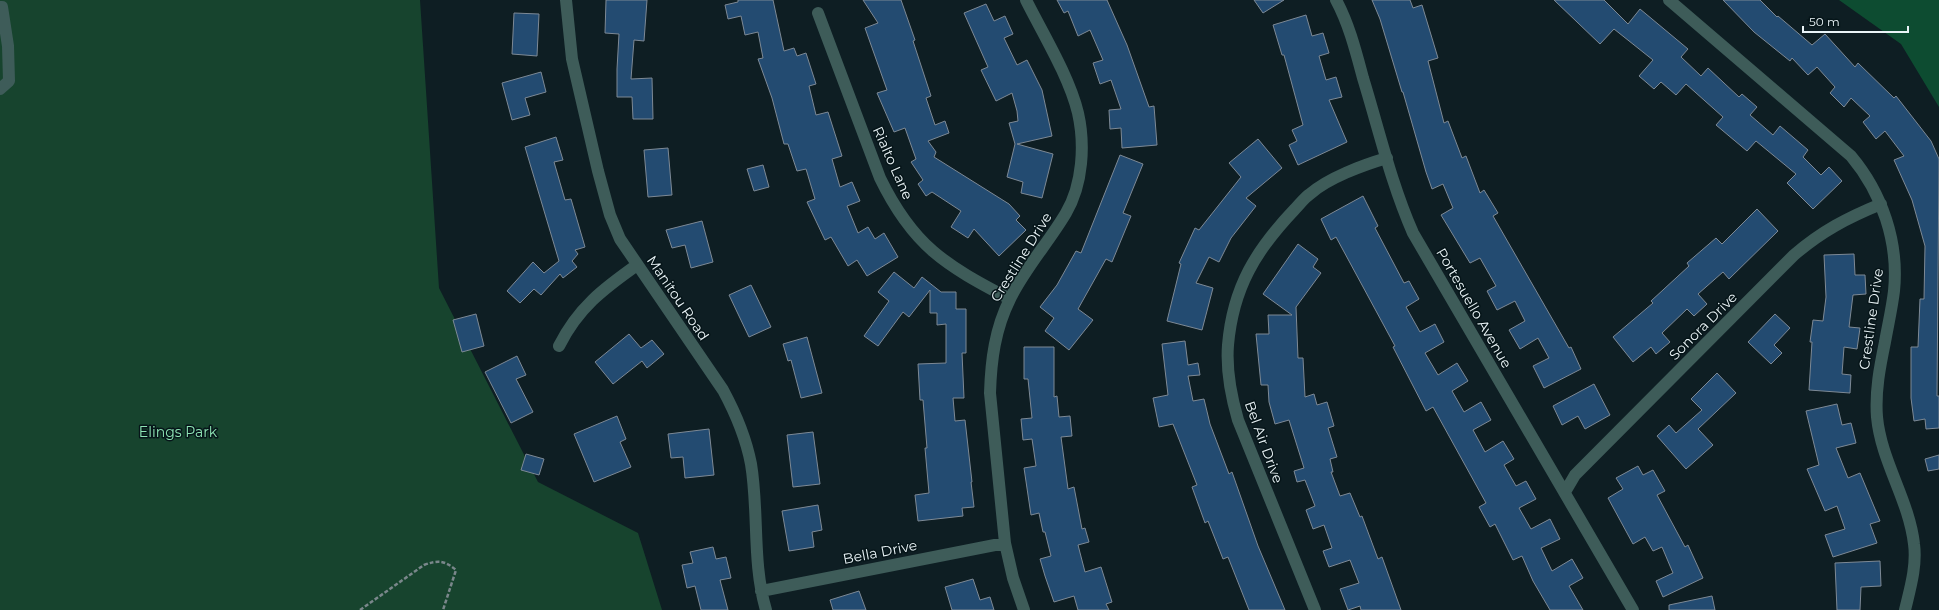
<svg xmlns="http://www.w3.org/2000/svg" width="1939" height="610" viewBox="0 0 1939 610" font-family="Montserrat,sans-serif">
  <rect width="100%" height="100%" fill="#0e1e23"/>
  <path fill="#17442e" d="M0,0H420L439,288L538,482L638,533L662,610H0Z"/>
  <path fill="#0d4c31" d="M1839,0H1939V107L1901,44Z"/>
  <path fill="#234b71" stroke="#7d8995" d="M606,0H647L644,41L634,40L631,79L652,78L653,119H633L632,97H617V69L619,34L605,33Z
    M738,0H773L784,51L794,48L797,56L806,53L816,84L809,86L816,115L828,112L842,156L832,159L840,187L852,182L860,201L847,206L858,233L868,227L875,239L884,233L898,257L867,276L857,260L848,266L831,237L825,240L807,202L815,199L806,169L797,171L788,144H784L772,98L758,59L763,58L758,32L745,35L741,16L728,19L725,5L738,2Z
    M863,0H901L915,40L913,41L931,96L926,98L935,125L945,121L949,133L928,141L936,152L934,157L1009,204L1020,216L1016,220L1026,230L999,256L974,229L968,238L951,227L961,211L932,192L926,196L918,184L923,180L911,162L916,159L905,128L894,132L877,93L887,90L865,28L878,23Z
    M1057,0H1107L1127,45L1149,107L1154,106L1157,145L1122,148L1121,128L1110,129L1109,110L1121,109L1111,80L1100,84L1093,63L1103,60L1090,30L1078,36L1068,11L1064,13Z
    M1254,0H1284L1263,13Z
    M1372,0H1410L1413,8L1422,5L1438,58L1428,61L1444,123L1448,121L1462,158L1466,156L1480,193L1484,190L1498,213L1493,216L1569,348L1571,347L1581,369L1544,388L1533,366L1549,358L1538,338L1520,349L1509,330L1525,321L1515,301L1497,310L1487,291L1496,286L1480,258L1470,263L1441,215L1453,208L1443,184L1432,189L1426,172L1403,92H1402L1380,19Z
    M1554,0H1604L1628,24L1640,9L1688,49L1681,57L1701,76L1708,68L1739,97L1742,94L1757,107L1750,115L1773,135L1780,126L1808,150L1803,157L1821,175L1829,167L1842,181L1813,209L1787,183L1796,174L1756,141L1747,151L1716,125L1723,117L1686,84L1676,95L1661,82L1654,89L1639,76L1653,60L1614,29L1600,44Z
    M1723,0H1760L1777,17L1778,16L1812,45L1825,34L1855,67L1858,63L1894,98L1896,96L1931,141L1939,159L1937,396H1939V428L1926,429L1925,419L1914,421L1911,398V347H1918L1920,299H1924L1925,246L1912,200L1894,160L1904,156L1885,131L1876,139L1863,122L1870,116L1851,98L1844,107L1830,93L1835,87L1817,67L1808,75L1792,58L1790,61L1754,32Z
    M986,4L994,21L1005,16L1013,34L1004,38L1017,65L1027,60L1042,90L1052,136L1017,144L1053,154L1042,198L1021,193L1023,182L1007,177L1015,144L1009,123L1018,121L1017,111L1012,93L996,101L981,70L988,67L964,13Z
    M514,13L539,14L537,56L512,54Z
    M1306,15L1312,36L1323,33L1329,53L1319,56L1326,80L1336,77L1342,97L1329,100L1347,142L1298,165L1289,145L1297,141L1292,130L1303,125L1284,55H1282L1273,25Z
    M541,72L546,92L525,98L530,115L512,120L502,83Z
    M556,137L563,160L554,162L565,200L571,199L585,247L575,250L578,254L572,261L577,267L563,278L560,274L541,295L534,289L520,303L507,291L533,262L544,273L559,261L525,147Z
    M1258,139L1282,168L1246,198L1256,206L1231,238L1219,262L1209,257L1196,283L1213,288L1202,330L1167,321L1181,264L1179,263L1195,228L1199,230L1241,177L1229,163Z
    M668,148L672,195L648,197L644,150Z
    M1120,155L1143,164L1123,213L1131,216L1112,262L1106,259L1078,309L1093,320L1069,350L1045,331L1054,318L1040,307L1057,285L1076,251L1081,253Z
    M763,165L769,187L754,191L747,169Z
    M1363,196L1378,226L1375,228L1404,283L1409,281L1419,299L1406,307L1420,332L1435,324L1444,342L1425,353L1438,375L1457,363L1468,381L1452,391L1464,412L1481,402L1491,420L1473,430L1485,452L1503,441L1514,459L1504,465L1516,486L1526,481L1536,499L1519,508L1531,529L1550,519L1560,539L1541,548L1552,571L1572,559L1583,578L1569,586L1583,610H1550L1533,581L1522,556L1513,560L1495,524L1490,527L1479,507L1486,503L1433,407L1426,411L1393,347L1395,346L1336,237L1331,240L1321,219Z
    M1757,209L1778,231L1729,279L1723,272L1698,294L1707,304L1694,316L1687,309L1662,333L1670,342L1656,354L1651,347L1633,362L1613,337L1653,303L1651,301L1689,266L1687,263L1716,238L1722,244Z
    M702,221L713,262L691,268L685,245L672,248L666,230Z
    M1298,244L1318,259L1313,267L1321,273L1296,307L1298,358H1303L1305,397L1314,394L1317,405L1327,402L1334,426L1328,428L1337,457L1330,459L1333,472H1331L1340,496L1350,493L1360,517L1362,516L1378,559L1382,557L1401,610H1361L1360,606L1348,610L1340,589L1359,583L1350,560L1329,567L1323,551L1332,548L1324,525L1313,529L1306,510L1315,506L1305,480L1297,482L1294,471L1304,468L1289,420L1275,424L1269,402L1268,385H1261L1256,334H1269L1268,315H1292L1263,294Z
    M1854,254L1855,275H1865L1866,294L1853,295L1849,327L1860,328L1857,349L1844,347L1842,374L1851,375L1850,393L1809,390L1812,342H1810L1813,320L1823,321L1826,297L1824,255Z
    M894,272L914,288L922,277L941,292H956V309H966V353H962L964,398H953L955,421L965,420L972,482H971L974,507L962,508L963,516L918,521L915,495L929,493L925,448H927L923,400H920L918,364L946,363V324L937,325V313H930V290L909,317L903,312L878,346L864,336L889,301L878,292Z
    M751,285L771,327L749,337L729,295Z
    M476,314L484,346L462,352L453,320Z
    M1775,314L1790,328L1774,345L1782,353L1771,364L1748,342Z
    M629,334L641,348L652,340L664,354L647,368L642,361L613,384L595,362Z
    M807,337L822,393L801,398L791,360L788,361L783,344Z
    M1185,341L1188,365L1198,363L1200,375L1188,376L1193,401L1204,399L1210,424L1229,474L1232,472L1258,546L1285,610H1249L1228,557L1223,559L1208,521L1205,523L1192,487L1197,485L1173,424L1159,427L1153,398L1168,395L1162,344Z
    M1024,347H1054V397L1057,396L1059,417L1070,416L1072,436L1061,437L1068,489L1074,487L1082,529L1085,528L1089,542L1078,545L1085,572L1101,567L1112,602L1106,604L1109,610H1078L1074,596L1054,602L1045,576L1040,559L1051,556L1045,532H1043L1039,513L1031,515L1024,468L1036,466L1032,439L1023,440L1021,419L1032,418L1028,379H1024Z
    M517,356L526,375L516,379L533,412L511,423L485,372Z
    M1717,373L1736,393L1698,429L1713,445L1686,469L1657,436L1669,425L1676,433L1702,410L1691,399Z
    M1594,384L1610,415L1585,429L1578,416L1562,425L1553,406Z
    M1837,404L1842,425L1851,423L1856,443L1836,448L1848,478L1860,473L1880,521L1870,524L1877,543L1833,557L1825,535L1845,529L1837,506L1825,511L1807,469L1819,465L1806,411Z
    M617,416L626,439L620,442L631,467L594,482L574,434Z
    M709,429L714,475L685,478L683,457L671,458L668,434Z
    M813,432L820,484L793,487L787,435Z
    M526,454L544,459L539,475L521,470Z
    M1939,455V469L1928,471L1925,459Z
    M1638,466L1643,475L1653,470L1665,491L1657,495L1685,547L1688,545L1703,578L1663,597L1656,581L1673,573L1662,547L1653,551L1645,537L1633,544L1608,498L1623,489L1616,478Z
    M818,505L822,530L812,532L814,547L789,551L782,511Z
    M713,547L716,559L726,557L731,578L720,580L728,610H701L695,586L687,588L682,565L693,563L690,552Z
    M1880,561L1881,586L1861,587L1860,610H1837L1835,563Z
    M973,579L980,600L990,597L994,610H952L945,587Z
    M859,591L866,610H833L830,600Z
    M1712,596L1715,610H1669V605Z"/>
  <g fill="none" stroke-linecap="round" stroke-linejoin="round">
    <path stroke="#7a878b" stroke-width="2.5" stroke-dasharray="4 2" stroke-linecap="butt" d="M360,610L424,565C438,560 444,560 456,570L443,610"/>
    <path stroke="#3e5c59" stroke-width="12" d="M566,0L572,59L598,171L610,215L620,239L723,390C736,414 746,438 751,464C759,512 752,563 766,610
      M1336,0C1349,24 1356,52 1363,78C1379,130 1391,183 1413,233L1633,610
      M1669,0L1851,156C1882,193 1899,242 1894,291C1892,308 1888,325 1885,342C1880,366 1875,391 1877,417C1881,461 1909,500 1914,544C1917,566 1910,589 1905,610
      M0,7H2L8,46L9,81L0,89
      M818,13L880,178C913,246 945,265 1010,299
      M559,346C578,308 603,289 637,265
      M1565,492L1575,475L1794,255C1822,231 1847,218 1881,204
      M761,591L1005,543
      M1024,610L1013,578L1005,543L990,393C991,360 995,329 1010,299C1025,268 1049,242 1066,213C1083,184 1085,144 1078,113C1069,76 1043,34 1026,0
      M1315,610L1238,420C1231,396 1226,371 1228,345C1233,287 1256,250 1295,209C1300,204 1304,198 1310,194C1328,178 1363,165 1387,158"/>
  </g>
  <g text-anchor="middle" dominant-baseline="central" stroke-width="3" stroke-linejoin="round" paint-order="stroke">
    <g font-size="14" fill="#eaf4f7" stroke="#061519">
      <text transform="translate(893 163) rotate(66)">Rialto Lane</text>
      <text transform="translate(1021 257) rotate(-58)">Crestline Drive</text>
      <text transform="translate(678 298) rotate(56)">Manitou Road</text>
      <text transform="translate(1474 308) rotate(60)">Portesuello Avenue</text>
      <text transform="translate(1871 319) rotate(-82)">Crestline Drive</text>
      <text transform="translate(1703 326) rotate(-45)">Sonora Drive</text>
      <text transform="translate(1264 442) rotate(70)">Bel Air Drive</text>
      <text transform="translate(880 552) rotate(-11)">Bella Drive</text>
    </g>
    <g font-size="14" fill="#8ee5b5" stroke="#061519">
      <text x="178" y="432">Elings Park</text>
    </g>
  </g>
  <path d="M1803 26v6h105v-6" fill="none" stroke="#eaf4f7" stroke-width="2"/>
  <text x="1809" y="26" font-size="12" fill="#eaf4f7" stroke="#061519" stroke-width="3" paint-order="stroke">50 m</text>
</svg>
